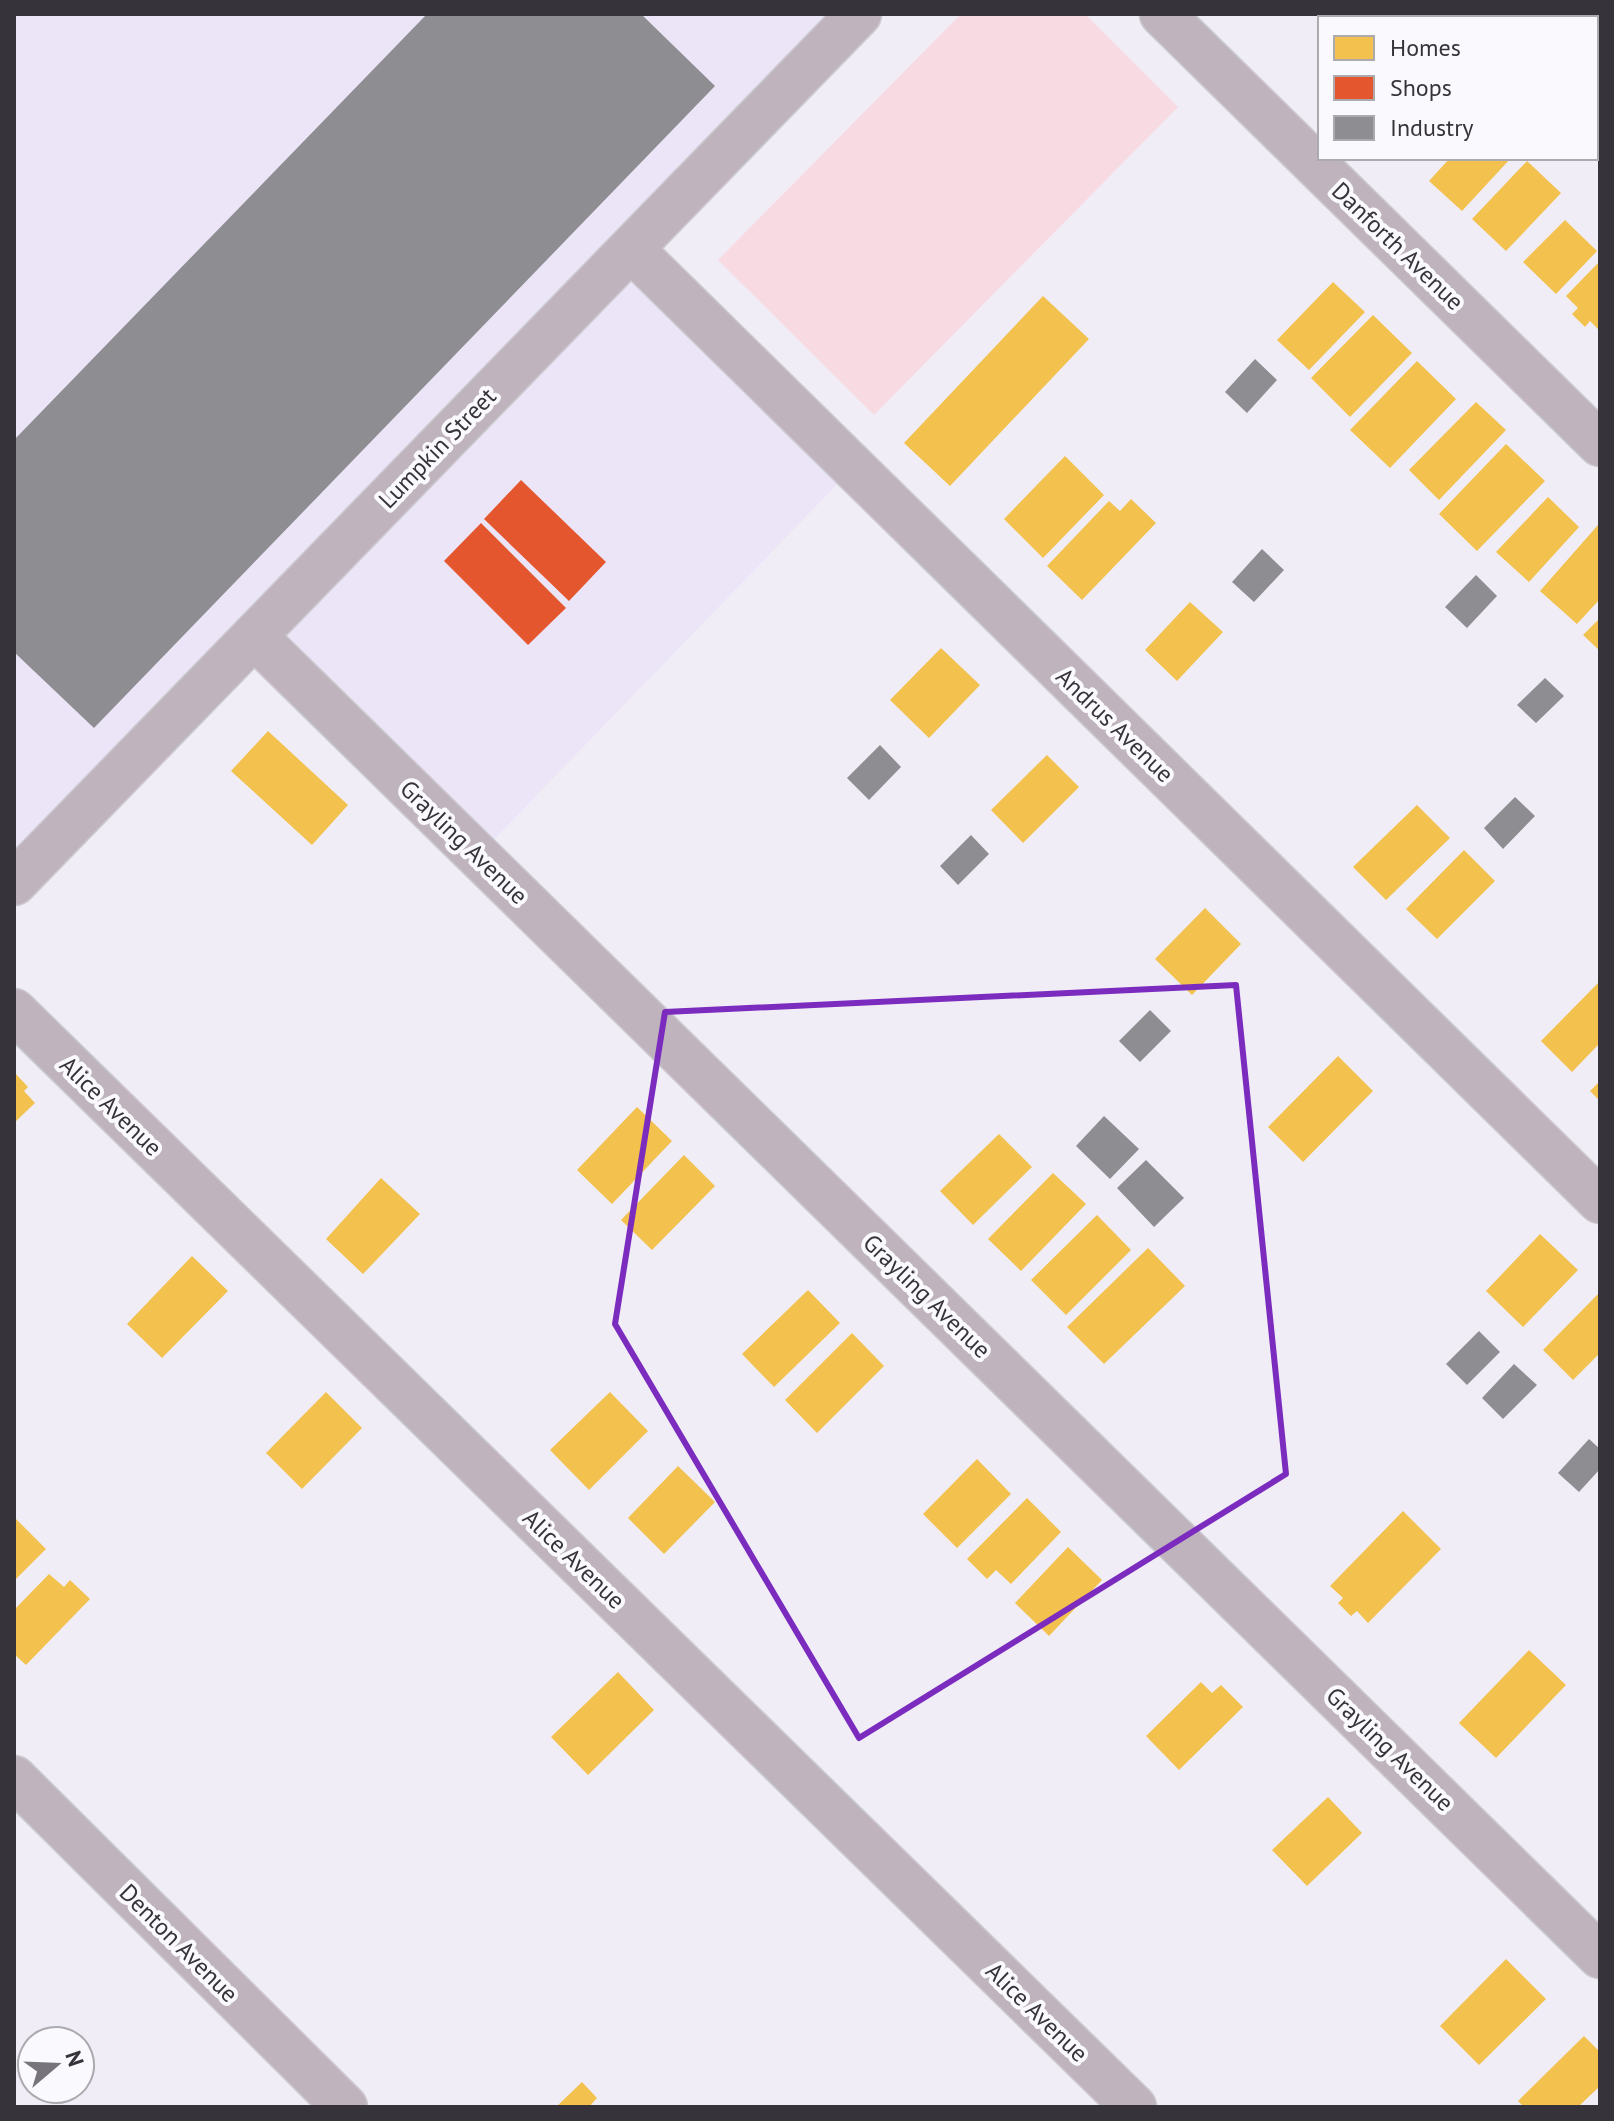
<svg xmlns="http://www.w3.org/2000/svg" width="1614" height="2121" viewBox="0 0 1614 2121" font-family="'PT Sans',sans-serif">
  <rect width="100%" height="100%" fill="#f0edf6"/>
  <path fill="#ece5f7" d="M14,14H859L631,249L853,468L478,856L254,636L14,883Z"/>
  <path fill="#f8dae2" d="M961,14H1085L1178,107L874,415L718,260Z"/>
  <path fill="#f2c14e" d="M1450,158H1511L1462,211L1429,181Z
    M1527,161L1561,193L1506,251L1472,219Z
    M1565,220L1597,251L1556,294L1523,262Z
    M1600,261V331L1590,321L1585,327L1572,314L1578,308L1566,296Z
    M1333,282L1365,312L1309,370L1277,340Z
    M1043,296L1089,339L950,486L904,443Z
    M1373,315L1412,353L1350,417L1311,378Z
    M1417,361L1456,399L1390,468L1350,430Z
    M1476,402L1506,430L1439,500L1409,470Z
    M1506,444L1545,481L1477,551L1439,514Z
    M1065,456L1104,495L1043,558L1004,519Z
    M1548,497L1579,527L1529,582L1496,552Z
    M1131,499L1156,523L1082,600L1047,566L1109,501L1120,511Z
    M1598,525L1600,599L1577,624L1540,591Z
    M1190,602L1223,632L1177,681L1145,650Z
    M1600,618V651L1583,635Z
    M941,648L980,685L929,738L890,700Z
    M268,731L348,805L312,845L231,771Z
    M1047,755L1079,787L1023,843L991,810Z
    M1417,805L1450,838L1386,900L1353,867Z
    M1464,850L1495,881L1437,939L1406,909Z
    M1205,908L1241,944L1192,995L1155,959Z
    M1600,981V1043L1572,1072L1541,1041Z
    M1338,1056L1373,1091L1303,1162L1268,1127Z
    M14,1072L28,1087L24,1091L35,1103L14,1123Z
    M1600,1081V1101L1590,1091Z
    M637,1107L672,1141L612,1204L577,1170Z
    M999,1134L1032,1167L973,1225L940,1191Z
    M684,1155L715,1186L652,1250L621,1220Z
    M1053,1173L1086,1204L1021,1271L988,1239Z
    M381,1178L420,1214L363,1274L326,1239Z
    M1097,1215L1131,1250L1066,1315L1031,1280Z
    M1540,1234L1578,1270L1523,1327L1486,1291Z
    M1148,1248L1185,1286L1104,1364L1067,1327Z
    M192,1256L228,1291L162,1358L127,1324Z
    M808,1290L840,1323L774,1387L742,1354Z
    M1600,1292V1353L1573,1380L1543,1350Z
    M852,1333L884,1366L817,1433L785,1400Z
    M326,1392L362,1428L302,1489L266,1453Z
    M610,1392L648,1431L589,1490L550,1450Z
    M977,1459L1011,1494L957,1548L923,1514Z
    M678,1466L715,1502L664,1554L628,1518Z
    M1027,1498L1061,1532L1011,1584L996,1570L987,1579L967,1559Z
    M1403,1511L1441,1549L1368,1623L1357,1611L1351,1616L1338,1603L1343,1598L1330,1586Z
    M14,1517L46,1549L14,1581Z
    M1068,1547L1102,1580L1049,1636L1015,1603Z
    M49,1574L64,1587L70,1580L90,1599L26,1665L14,1654V1610Z
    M1529,1650L1566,1685L1496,1758L1459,1723Z
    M618,1672L654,1710L588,1775L551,1737Z
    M1201,1682L1212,1693L1221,1685L1243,1707L1179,1770L1146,1736Z
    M1328,1797L1362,1833L1307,1886L1272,1850Z
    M1506,1959L1546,1999L1479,2065L1440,2026Z
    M1584,2036L1600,2052V2086L1578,2107H1524L1518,2101Z
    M582,2082L597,2098L589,2107H556Z"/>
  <path fill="#e4572e" d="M521,480L606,562L569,601L484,519Z
    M481,523L566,608L528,645L444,561Z"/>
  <path fill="#8d8d92" d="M427,14H641L715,86L94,728L14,652V440Z
    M1255,359L1277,380L1247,413L1225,392Z
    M1262,549L1284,570L1254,602L1232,582Z
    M1476,575L1497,596L1467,628L1445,607Z
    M1545,678L1564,696L1536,723L1517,705Z
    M880,745L901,767L869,800L847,778Z
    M1515,797L1535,816L1503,849L1484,828Z
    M971,835L989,854L958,885L940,866Z
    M1150,1010L1171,1031L1140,1062L1119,1041Z
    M1104,1116L1139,1149L1110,1179L1076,1146Z
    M1146,1160L1184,1198L1154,1227L1117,1188Z
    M1479,1331L1500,1352L1467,1385L1446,1364Z
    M1514,1364L1537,1385L1503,1419L1482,1398Z
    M1589,1439L1600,1449V1469L1579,1492L1558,1473Z"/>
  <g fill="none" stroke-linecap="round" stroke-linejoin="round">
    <defs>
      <path id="minor" d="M1162,14L1600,444
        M631,249L1600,1201
        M254,636L1600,1956
        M14,883L859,14
        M14,1011L1134,2107
        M14,1778L345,2107"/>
    </defs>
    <use href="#minor" stroke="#ccc9d0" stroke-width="47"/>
    <use href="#minor" stroke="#bfb4bd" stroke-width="44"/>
  </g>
  <path fill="none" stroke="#7b2cbf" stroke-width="6" stroke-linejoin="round" d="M1236,985L1286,1474L859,1738L615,1324L665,1012Z"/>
  <g text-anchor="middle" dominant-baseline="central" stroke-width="8" stroke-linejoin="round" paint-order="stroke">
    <g font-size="24" fill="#36333a" stroke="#faf9fd">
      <text transform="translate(1398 246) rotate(44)">Danforth Avenue</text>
      <text transform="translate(437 448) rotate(-46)">Lumpkin Street</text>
      <text transform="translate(1115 725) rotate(44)">Andrus Avenue</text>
      <text transform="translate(464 842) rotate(44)">Grayling Avenue</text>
      <text transform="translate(111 1106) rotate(44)">Alice Avenue</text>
      <text transform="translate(927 1296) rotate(44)">Grayling Avenue</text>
      <text transform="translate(574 1559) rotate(44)">Alice Avenue</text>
      <text transform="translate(1390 1749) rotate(44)">Grayling Avenue</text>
      <text transform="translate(179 1943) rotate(45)">Denton Avenue</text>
      <text transform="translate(1037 2012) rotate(44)">Alice Avenue</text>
    </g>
  </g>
  <rect width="1614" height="2121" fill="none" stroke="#36333a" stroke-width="32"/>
  <rect x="1318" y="16" width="280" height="144" fill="#faf9fd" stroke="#acaaaf" stroke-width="2"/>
  <rect x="1334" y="36" width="40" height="24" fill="#f2c14e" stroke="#acaaaf" stroke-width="2"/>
  <text x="1390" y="56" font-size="24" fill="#36333a">Homes</text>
  <rect x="1334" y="76" width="40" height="24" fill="#e4572e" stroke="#acaaaf" stroke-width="2"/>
  <text x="1390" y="96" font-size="24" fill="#36333a">Shops</text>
  <rect x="1334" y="116" width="40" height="24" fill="#8d8d92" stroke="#acaaaf" stroke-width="2"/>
  <text x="1390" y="136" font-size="24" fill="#36333a">Industry</text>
  <g transform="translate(56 2065) rotate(71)"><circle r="38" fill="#faf9fd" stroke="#acaaaf" stroke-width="2"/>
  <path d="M0-6L14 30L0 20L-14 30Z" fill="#77747c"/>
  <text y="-12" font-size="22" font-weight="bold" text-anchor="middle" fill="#36333a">N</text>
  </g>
</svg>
